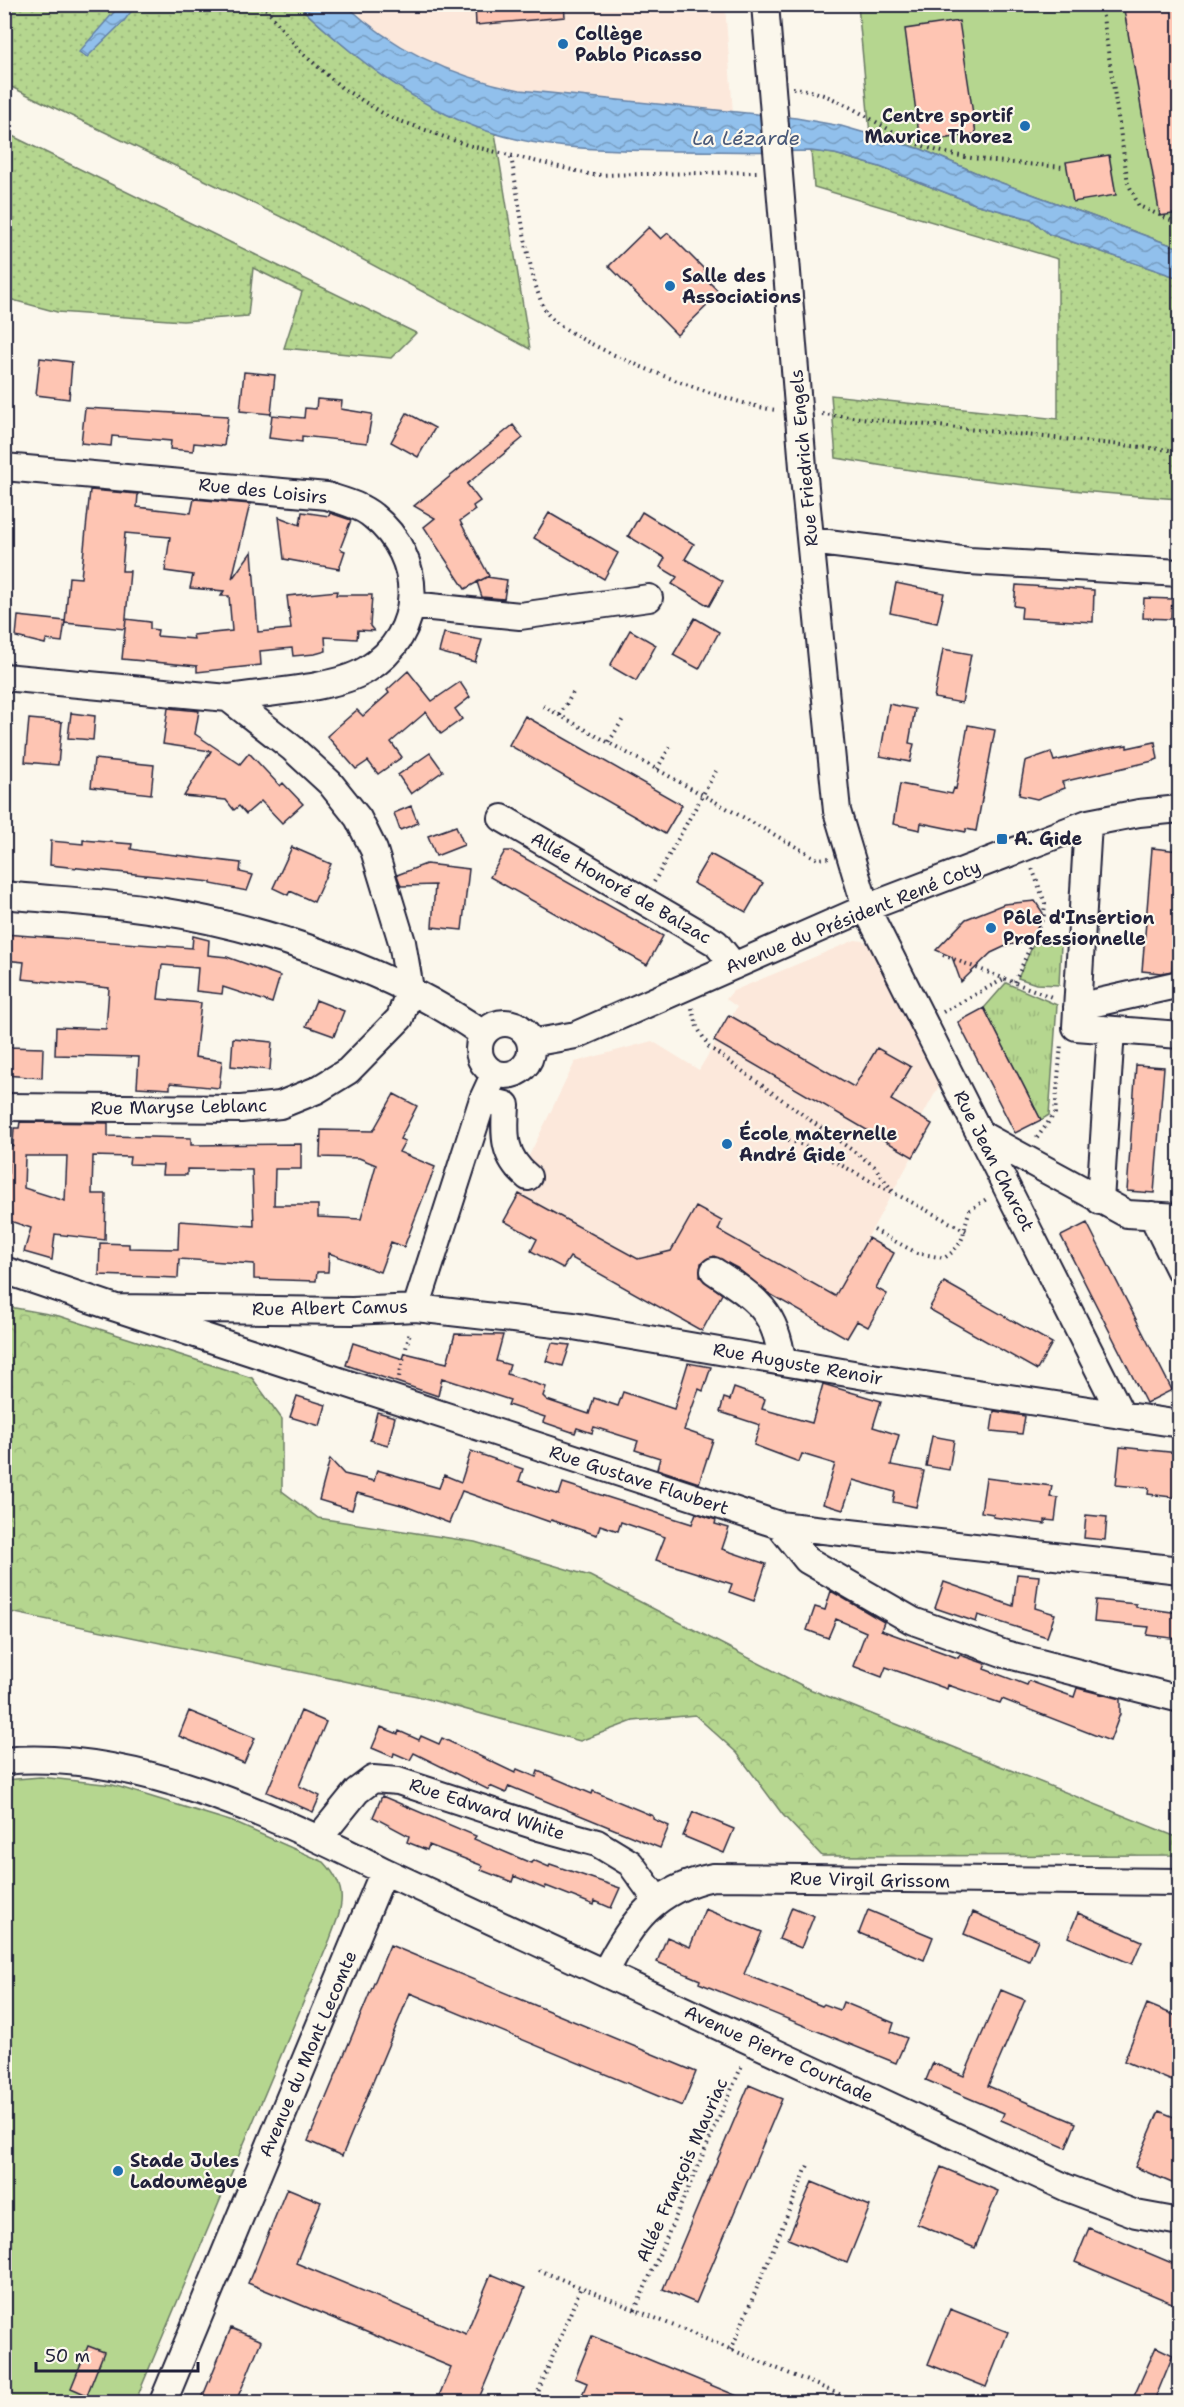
<svg xmlns="http://www.w3.org/2000/svg" width="1184" height="2407" viewBox="0 0 1184 2407" font-family="'Shantell Sans',sans-serif">
  <defs>
    <pattern id="grass-dots" width="8" height="8" patternUnits="userSpaceOnUse" patternTransform="scale(1.5)"><rect width="8" height="8" fill="#b5d68f"/><path d="M2 2h.1M6 6h.1" fill="none" stroke="#9bb77c" stroke-width="1.8" stroke-linecap="round"/></pattern>
    <pattern id="forest-crowns" width="20" height="18" patternUnits="userSpaceOnUse" patternTransform="scale(1.5)"><rect width="20" height="18" fill="#b5d68f"/><path d="M2 6a3 3 0 1 1 6 0M12 15a3 3 0 1 1 6 0" fill="none" stroke="#9bb77c"/></pattern>
    <pattern id="park-tufts" width="24" height="20" patternUnits="userSpaceOnUse" patternTransform="scale(1.5)"><rect width="24" height="20" fill="#b5d68f"/><path d="M3 7l-1-3M5 7V3M7 7l1-3M15 17l-1-3M17 17v-4M19 17l1-3" fill="none" stroke="#9bb77c"/></pattern>
    <pattern id="water-waves" width="16" height="10" patternUnits="userSpaceOnUse" patternTransform="scale(1.5)"><rect width="16" height="10" fill="#91c0ec"/><path d="M0 5q4-4 8 0t8 0" fill="none" stroke="#769cc0"/></pattern>
  </defs>
  <rect width="100%" height="100%" fill="#fbf7ec"/>
  <filter id="ink" filterUnits="userSpaceOnUse"><feTurbulence type="fractalNoise" baseFrequency=".0167" numOctaves="2"/><feDisplacementMap in="SourceGraphic" scale="12" xChannelSelector="R" yChannelSelector="G"/><feConvolveMatrix kernelMatrix="1 2 1 2 8 2 1 2 1" color-interpolation-filters="sRGB"/></filter>
  <g filter="url(#ink)">
    <path fill="#fce8db" d="M362,4L725,5L733,113L520,90L483,83L458,75L423,59L374,29L360,18Z
      M855,940L864,941L868,944L940,1084L922,1117L929,1126L824,1317L696,1249L666,1297L521,1211L519,1194L533,1167L526,1162L575,1062L652,1041L699,1070L737,1007L726,999L733,991Z"/>
    <path fill="url(#grass-dots)" stroke="#6c7c65" stroke-width="1.5" d="M4,5H298C355,59 419,108 495,133L530,349L298,225L5,84Z
      M4,132L416,333L391,358L284,348L302,292L253,268L248,316L183,321L57,312L5,298Z
      M811,151L835,154L880,167L975,204L1031,219L1049,234L1179,278V499C1064,491 950,478 836,458L831,395L1058,419V259L814,187Z"/>
    <path fill="url(#forest-crowns)" stroke="#6c7c65" stroke-width="1.5" d="M4,1306L59,1316L252,1378L282,1419V1491L318,1518L475,1542L590,1576L807,1688L1179,1838V1855L822,1856L783,1815L737,1753L695,1715L633,1721L580,1741L417,1696L5,1611Z"/>
    <path fill="url(#park-tufts)" stroke="#6c7c65" stroke-width="1.5" d="M1034,943L1061,944L1059,985L1036,984L1018,978Z
      M1006,983L1057,1005L1049,1115L1041,1120L984,1008Z"/>
    <path fill="#b5d68f" stroke="#6c7c65" stroke-width="1.5" d="M858,5H1179V248L991,179L921,149L870,134Z
      M40,1777L113,1785L233,1822L324,1862C350,1890 342,1907 330,1939L135,2402H5V1780Z"/>
    <path fill="url(#water-waves)" stroke="#6581a5" stroke-width="1.5" d="M121,4L136,5L124,21L87,57L79,52Z
      M298,5H346C395,51 454,77 520,90L796,118L841,126L921,149L991,179L1179,248V278L1049,234L1031,219L975,204L880,167L835,154L811,151C765,152 720,151 674,151C606,150 533,151 468,124C404,98 348,52 298,5Z"/>
    <path fill="#fec5b3" stroke="#22223b" stroke-width="1.5" fill-rule="evenodd" d="M475,4H564L565,17L476,25Z
      M1123,4H1179V213L1160,216Z
      M959,21L976,134L920,142L905,29Z
      M1109,155L1116,195L1073,202L1066,162Z
      M649,227L661,239L668,233L709,274L705,278L720,293L677,335L609,266Z
      M40,358L72,362L69,399L36,395Z
      M244,372L275,375L271,414L240,411Z
      M317,399L342,401L341,409L372,414L367,443L302,436V442L269,438L272,415L304,418L305,408L316,409Z
      M85,408L228,416L224,446L194,443L193,451L170,449L171,441L112,436L111,446L81,443Z
      M407,413L435,428L418,457L391,442Z
      M513,425L523,438L467,484L480,501L473,506L475,510L460,521L489,576L465,589L424,527L435,518L414,506Z
      M90,490L138,494L137,507L191,513L194,499L250,504L232,579L252,551L258,632L291,629L287,596L337,591L336,595H372L370,626L374,631L358,630L357,639L325,637L326,651L315,654L293,656L292,648L260,651L261,665L197,672V666L122,659L126,619L150,622V629L158,630L157,636L194,639L193,635L232,631L229,596H221L224,591L190,588L193,575L165,571L170,537L125,533L122,571H130L125,629L65,623L69,577L81,578Z
      M302,512L329,516L330,513L351,520L340,549L345,551L339,569L284,559L279,517L300,525Z
      M642,512L694,544L685,559L723,581L709,606L672,584L677,577L660,567L665,558L628,536Z
      M549,513L618,553L604,579L534,538Z
      M487,577L507,580L504,599L482,597L477,582Z
      M896,583L944,593L937,623L890,613Z
      M1016,585L1094,590L1093,622L1021,618L1022,607L1014,606Z
      M1144,598L1172,599L1171,619L1143,618Z
      M18,616L65,621L62,642L46,640L45,644L16,637Z
      M695,618L719,632L699,669L673,655Z
      M630,630L656,645L636,681L610,666Z
      M444,633L482,640L475,662L439,652Z
      M943,649L971,654L962,703L934,698Z
      M408,671L432,701L460,682L470,697L455,709L462,719L441,734L426,712L391,742L402,757L378,774L368,761L356,769L327,736L357,710L363,716L389,693L387,690Z
      M889,704L915,709L909,743L914,744L910,762L880,756Z
      M168,708L199,711L195,734L240,764L249,753L280,786L283,783L303,804L282,823L261,801L246,814L239,806L234,810L226,800L184,796L211,751L163,744Z
      M71,713L95,716L93,740L68,738Z
      M525,716L682,805L665,834L509,745Z
      M29,719L62,722L58,765L25,762Z
      M968,725L995,730L976,831L966,829V832L921,823L920,830L893,824L900,784L952,794L954,788L956,789Z
      M1155,742L1158,759L1153,761L1062,782L1065,788L1037,799L1019,795L1025,761L1051,752L1054,761L1103,749L1127,745V748Z
      M430,753L443,771L411,794L398,775Z
      M94,759L154,765L151,794L91,787Z
      M411,806L418,823L400,830L394,813Z
      M456,826L464,845L436,856L428,836Z
      M83,840L132,844L131,849L142,851L241,863L240,872L253,875L247,891L211,884V882L50,865L51,841L83,844Z
      M292,847L331,864L314,902L290,891L288,895L273,888Z
      M1152,848L1179,851L1172,971L1161,973L1142,971Z
      M505,851H512L663,936L647,965L490,877Z
      M710,854L763,883L746,912L693,883Z
      M426,864L469,869L462,930L432,927L435,885L401,886L397,875Z
      M1035,901L1043,913L1032,941L1008,945L991,953L961,982L952,957L936,950L966,919L1004,904Z
      M4,934L192,948L193,936L209,940L208,955L227,957L280,976L272,1003L223,987L222,994L196,991L198,968L162,965L158,999L201,1003L195,1057L222,1061L219,1088L170,1083V1089L137,1087L139,1057L55,1055L56,1027L106,1029L109,988L22,979L24,962L4,960Z
      M316,1000L344,1011L334,1036L306,1026Z
      M984,1008L1041,1120L1015,1133L958,1022Z
      M729,1015L854,1087L877,1048L911,1067L891,1100L932,1124L913,1157L714,1041Z
      M233,1038L272,1042L270,1070L231,1066Z
      M6,1047L43,1048L42,1078L5,1075Z
      M1136,1065L1164,1067L1154,1193L1127,1191Z
      M394,1094L417,1106L400,1139L405,1141L399,1152L435,1167L404,1247L391,1242L380,1272L329,1253L328,1272H317L316,1281L254,1279V1264L179,1259L178,1278L99,1275L100,1243L129,1244V1248L178,1249L179,1221L254,1226L252,1170L187,1169V1175H162L163,1165L129,1164L130,1157L93,1156L92,1194H106L105,1240L55,1234L52,1260L24,1252L31,1228L4,1219V1173L8,1175L9,1145L13,1146L14,1128H19L20,1122L108,1123V1136L191,1138V1145L301,1144V1169H275L274,1205H318V1217L361,1219L376,1165L359,1158L320,1157L321,1130L373,1131ZM25,1156H67L65,1201L24,1188Z
      M519,1194L638,1259L671,1251L696,1207L722,1221L718,1230L835,1296L868,1238L894,1253L876,1288L887,1294L868,1327L857,1321L847,1338L768,1293L737,1268L714,1256L701,1263L700,1277L722,1294L702,1331L570,1257L563,1268L531,1251L537,1239L504,1221Z
      M1087,1223L1172,1390L1146,1403L1061,1236Z
      M944,1282L1052,1343L1037,1370L929,1309Z
      M455,1334L503,1335L496,1361L510,1365L507,1374L546,1387L543,1396L547,1400L589,1414L594,1398L618,1406L623,1392L674,1409L688,1363L711,1367L703,1391L699,1389L684,1430L713,1440L699,1483L657,1469L660,1458L635,1450L638,1441L594,1427L592,1433L577,1428L575,1433L543,1422L545,1417L508,1405L510,1400L442,1378L438,1396L346,1365L353,1343L403,1359L405,1353L447,1363Z
      M552,1343L570,1345L563,1366L546,1361Z
      M823,1384L881,1401L873,1427L899,1435L891,1465L924,1471L916,1507L893,1502L895,1492L853,1480L843,1510L823,1504L835,1464L802,1454L799,1462L754,1445L760,1425L720,1412L724,1398L730,1400L734,1388L765,1399L762,1409L812,1423Z
      M297,1396L326,1405L320,1426L290,1417Z
      M994,1411L1025,1416L1022,1434L991,1431Z
      M377,1412L395,1417L388,1445L370,1440Z
      M932,1436L954,1440L949,1470L926,1466Z
      M1120,1447L1179,1453V1498L1148,1494L1149,1488L1116,1485Z
      M471,1451L523,1469L519,1481L559,1495L563,1483L692,1524L696,1513L716,1520L715,1524L729,1528L722,1549L766,1564L754,1601L729,1592L732,1584L656,1560L665,1537L621,1522L618,1531L600,1525L597,1535L551,1520L550,1522L462,1491L449,1523L405,1506L357,1493L352,1510L319,1500L330,1459L344,1474L374,1481L377,1470L439,1488L444,1475L461,1482Z
      M986,1478L1052,1486L1050,1497L1058,1498L1055,1521L1045,1520V1524L993,1517V1514L981,1512Z
      M1086,1515L1107,1517L1105,1540L1084,1538Z
      M1017,1574L1039,1576L1035,1608L1055,1614L1047,1637L978,1615L976,1622L935,1608L944,1582L1013,1606Z
      M831,1591L884,1622L881,1630L958,1658L960,1655L986,1664L984,1669L1027,1685L1029,1681L1074,1697L1077,1688L1120,1699V1714L1110,1741L1002,1699L1000,1703L948,1685L947,1689L886,1667L882,1677L853,1666L866,1632L836,1619L828,1638L807,1630L815,1607L825,1610Z
      M1096,1600L1136,1604V1607L1179,1613V1639L1147,1635L1149,1627L1094,1622Z
      M189,1711L255,1738L244,1763L179,1736Z
      M301,1711L326,1722L299,1786L320,1796L313,1812L267,1792Z
      M381,1727L398,1734L399,1731L419,1740L421,1736L439,1744L442,1738L515,1773L517,1769L536,1777L538,1771L592,1794L593,1791L653,1816V1819L669,1826L660,1848L509,1786L506,1793L490,1786L489,1790L414,1753L410,1760L394,1753L393,1757L372,1748Z
      M382,1796L476,1836L474,1839L531,1863L533,1860L549,1867L550,1864L620,1888L611,1908L595,1901L594,1905L546,1886L545,1889L514,1876L512,1882L481,1870L483,1866L429,1845L427,1850L407,1842L409,1836L373,1817Z
      M693,1812L734,1829L724,1853L683,1836Z
      M792,1907L814,1916L801,1948L779,1939Z
      M705,1909L762,1932L744,1974L822,2006L824,2004L840,2010L843,2002L894,2023L891,2032L907,2038L896,2063L699,1983L700,1980L657,1962L667,1937L690,1947Z
      M868,1910L933,1937L924,1960L859,1933Z
      M973,1912L1038,1940L1029,1961L964,1934Z
      M1078,1913L1142,1941L1132,1964L1068,1937Z
      M390,1945L696,2072L682,2106L410,1993L342,2156L308,2141Z
      M1001,1990L1025,2000L988,2086L1076,2123L1066,2148L1001,2120L1004,2113L926,2080L933,2063L964,2076Z
      M1147,2004L1179,2017V2064L1172,2081L1124,2061Z
      M749,2085L782,2099L696,2303L663,2289Z
      M1159,2111L1179,2119V2186L1135,2167Z
      M941,2167L998,2191L975,2248L917,2224Z
      M812,2182L870,2206L847,2263L788,2239Z
      M287,2188L321,2202L296,2263L466,2334L491,2274L525,2288L477,2403H436L451,2367L248,2283Z
      M1089,2228L1179,2266V2306L1075,2262Z
      M950,2309L1008,2332L986,2387L928,2364Z
      M231,2328L261,2341L243,2385L235,2403H200Z
      M592,2336L752,2402V2403H600L582,2395L587,2383L575,2378Z
      M88,2346L104,2352L87,2395L71,2388Z
      M1156,2347L1173,2355L1159,2389L1153,2403H1131Z"/>
    <g fill="none" stroke-linecap="round" stroke-linejoin="round">
      <defs>
        <path id="minor" d="M765,4L803,467L837,811L866,908L1121,1414
          M4,467L327,496C342,501 360,505 373,516C425,558 426,634 366,670C335,689 266,692 228,698
          M812,541L969,561L1180,573
          M411,605L520,616L649,598
          M4,677L228,698L292,748L330,783L358,818L374,850L402,942L410,989L400,1018L348,1071L317,1090L280,1105L241,1109L4,1107
          M502,818L716,943L734,966
          M1088,823L1076,1027L1180,1035
          M4,895C54,900 105,902 154,910C263,927 393,970 483,1034
          M1077,1007L1180,984
          M479 1049a26 26 0 1 1 52 0a26 26 0 1 1-52 0Z
          M531,1043L576,1035L866,908L1088,823L1139,813L1180,809
          M483,1099L506,1105C504,1136 503,1157 528,1177
          M980,1134L1127,1214L1180,1217
          M1100,1201L1111,1030
          M1152,1215L1180,1271
          M4,1270L116,1308L352,1311L416,1308L483,1099L495,1073
          M714,1271C755,1298 776,1310 782,1361
          M116,1308L779,1525L1180,1570
          M416,1308L573,1326L865,1376L1180,1424
          M779,1525L807,1560L913,1621L1005,1654L1180,1699
          M4,1761C130,1749 274,1815 384,1871L1067,2188L1136,2214L1180,2222
          M319,1838L357,1791L373,1779L398,1781L539,1827L597,1843L630,1863L657,1900
          M605,1973C631,1921 655,1889 713,1877L1180,1882
          M163,2402L384,1871"/>
      </defs>
      <use href="#minor" stroke="#22223b" stroke-width="30"/>
      <path stroke="#22223b" stroke-width="4" stroke-dasharray="1.5 4.5" stroke-linecap="butt" d="M262,4L300,51L342,88L389,117L467,145L593,175L757,172
        M1101,4L1128,183L1139,206L1180,224
        M793,88C837,91 879,128 918,144C959,161 1019,163 1063,167
        M511,157C518,192 529,286 547,313C569,345 734,406 776,410
        M822,414L1180,451
        M543,706L818,859L829,858
        M560,715L574,691
        M609,742L623,719
        M657,769L671,745
        M654,882L716,771
        M943,955L1054,998
        M1015,982L1044,915L1045,903L1032,868
        M692,1008L697,1027L709,1047L874,1166L894,1193L966,1231
        M943,1012L1004,979
        M777,1136L803,1145L892,1192
        M1037,1138L1055,1113L1061,1044
        M874,1230L917,1253L944,1258C968,1243 961,1232 970,1210L988,1198
        M399,1377L410,1332
        M539,2270L858,2402
        M635,2310L743,2063
        M731,2350L808,2165
        M534,2402L581,2287"/>
      <use href="#minor" stroke="#fbf7ec" stroke-width="26"/>
    </g>
  </g>
  <g fill="#1f6fb2" stroke="#fbf7ec" stroke-width="2">
    <circle cx="563" cy="44" r="6"/>
    <circle cx="1025" cy="126" r="6"/>
    <circle cx="670" cy="286" r="6"/>
    <rect x="996" y="833" width="12" height="12" rx="3"/>
    <circle cx="991" cy="928" r="6"/>
    <circle cx="727" cy="1144" r="6"/>
    <circle cx="118" cy="2171" r="6"/>
  </g>
  <g text-anchor="middle" dominant-baseline="central" stroke-width="4.5" stroke-linejoin="round" paint-order="stroke">
    <g font-size="18" font-weight="bold" fill="#22223b" stroke="#fbf7ec" text-anchor="start">
      <text x="575" y="34">Collège<tspan x="575" dy="21">Pablo Picasso</tspan></text>
      <text x="1013" y="116" text-anchor="end">Centre sportif<tspan x="1013" dy="21">Maurice Thorez</tspan></text>
      <text x="682" y="276">Salle des<tspan x="682" dy="21">Associations</tspan></text>
      <text x="1014" y="839">A. Gide</text>
      <text x="1003" y="918">Pôle d'Insertion<tspan x="1003" dy="21">Professionnelle</tspan></text>
      <text x="739" y="1134">École maternelle<tspan x="739" dy="21">André Gide</tspan></text>
      <text x="130" y="2161">Stade Jules<tspan x="130" dy="21">Ladoumègue</tspan></text>
    </g>
    <g font-size="18" fill="#22223b" stroke="#fbf7ec">
      <text transform="translate(804 458) rotate(-95)">Rue Friedrich Engels</text>
      <text transform="translate(263 491) rotate(6)">Rue des Loisirs</text>
      <text transform="translate(621 888) rotate(30)">Allée Honoré de Balzac</text>
      <text transform="translate(853 917) rotate(-22)">Avenue du Président René Coty</text>
      <text transform="translate(179 1107) rotate(-1)">Rue Maryse Leblanc</text>
      <text transform="translate(994 1161) rotate(63)">Rue Jean Charcot</text>
      <text transform="translate(330 1308) rotate(-1)">Rue Albert Camus</text>
      <text transform="translate(798 1364) rotate(10)">Rue Auguste Renoir</text>
      <text transform="translate(639 1480) rotate(18)">Rue Gustave Flaubert</text>
      <text transform="translate(487 1809) rotate(18)">Rue Edward White</text>
      <text transform="translate(870 1880) rotate(1)">Rue Virgil Grissom</text>
      <text transform="translate(308 2054) rotate(-67)">Avenue du Mont Lecomte</text>
      <text transform="translate(779 2054) rotate(25)">Avenue Pierre Courtade</text>
      <text transform="translate(682 2170) rotate(-66)">Allée François Mauriac</text>
    </g>
    <g font-size="20" font-style="italic" fill="#495979" stroke="#fbf7ec">
      <text x="746" y="138">La Lézarde</text>
    </g>
  </g>
  <rect width="1184" height="2407" fill="none" stroke="#fbf7ec" stroke-width="24"/>
  <rect x="12" y="12" width="1160" height="2383" fill="none" stroke="#22223b" stroke-width="2" filter="url(#ink)"/>
  <path d="M36 2362v9h162v-9" fill="none" stroke="#22223b" stroke-width="3"/>
  <text x="45" y="2362" font-size="18" fill="#22223b" stroke="#fbf7ec" stroke-width="4.5" paint-order="stroke">50 m</text>
</svg>
